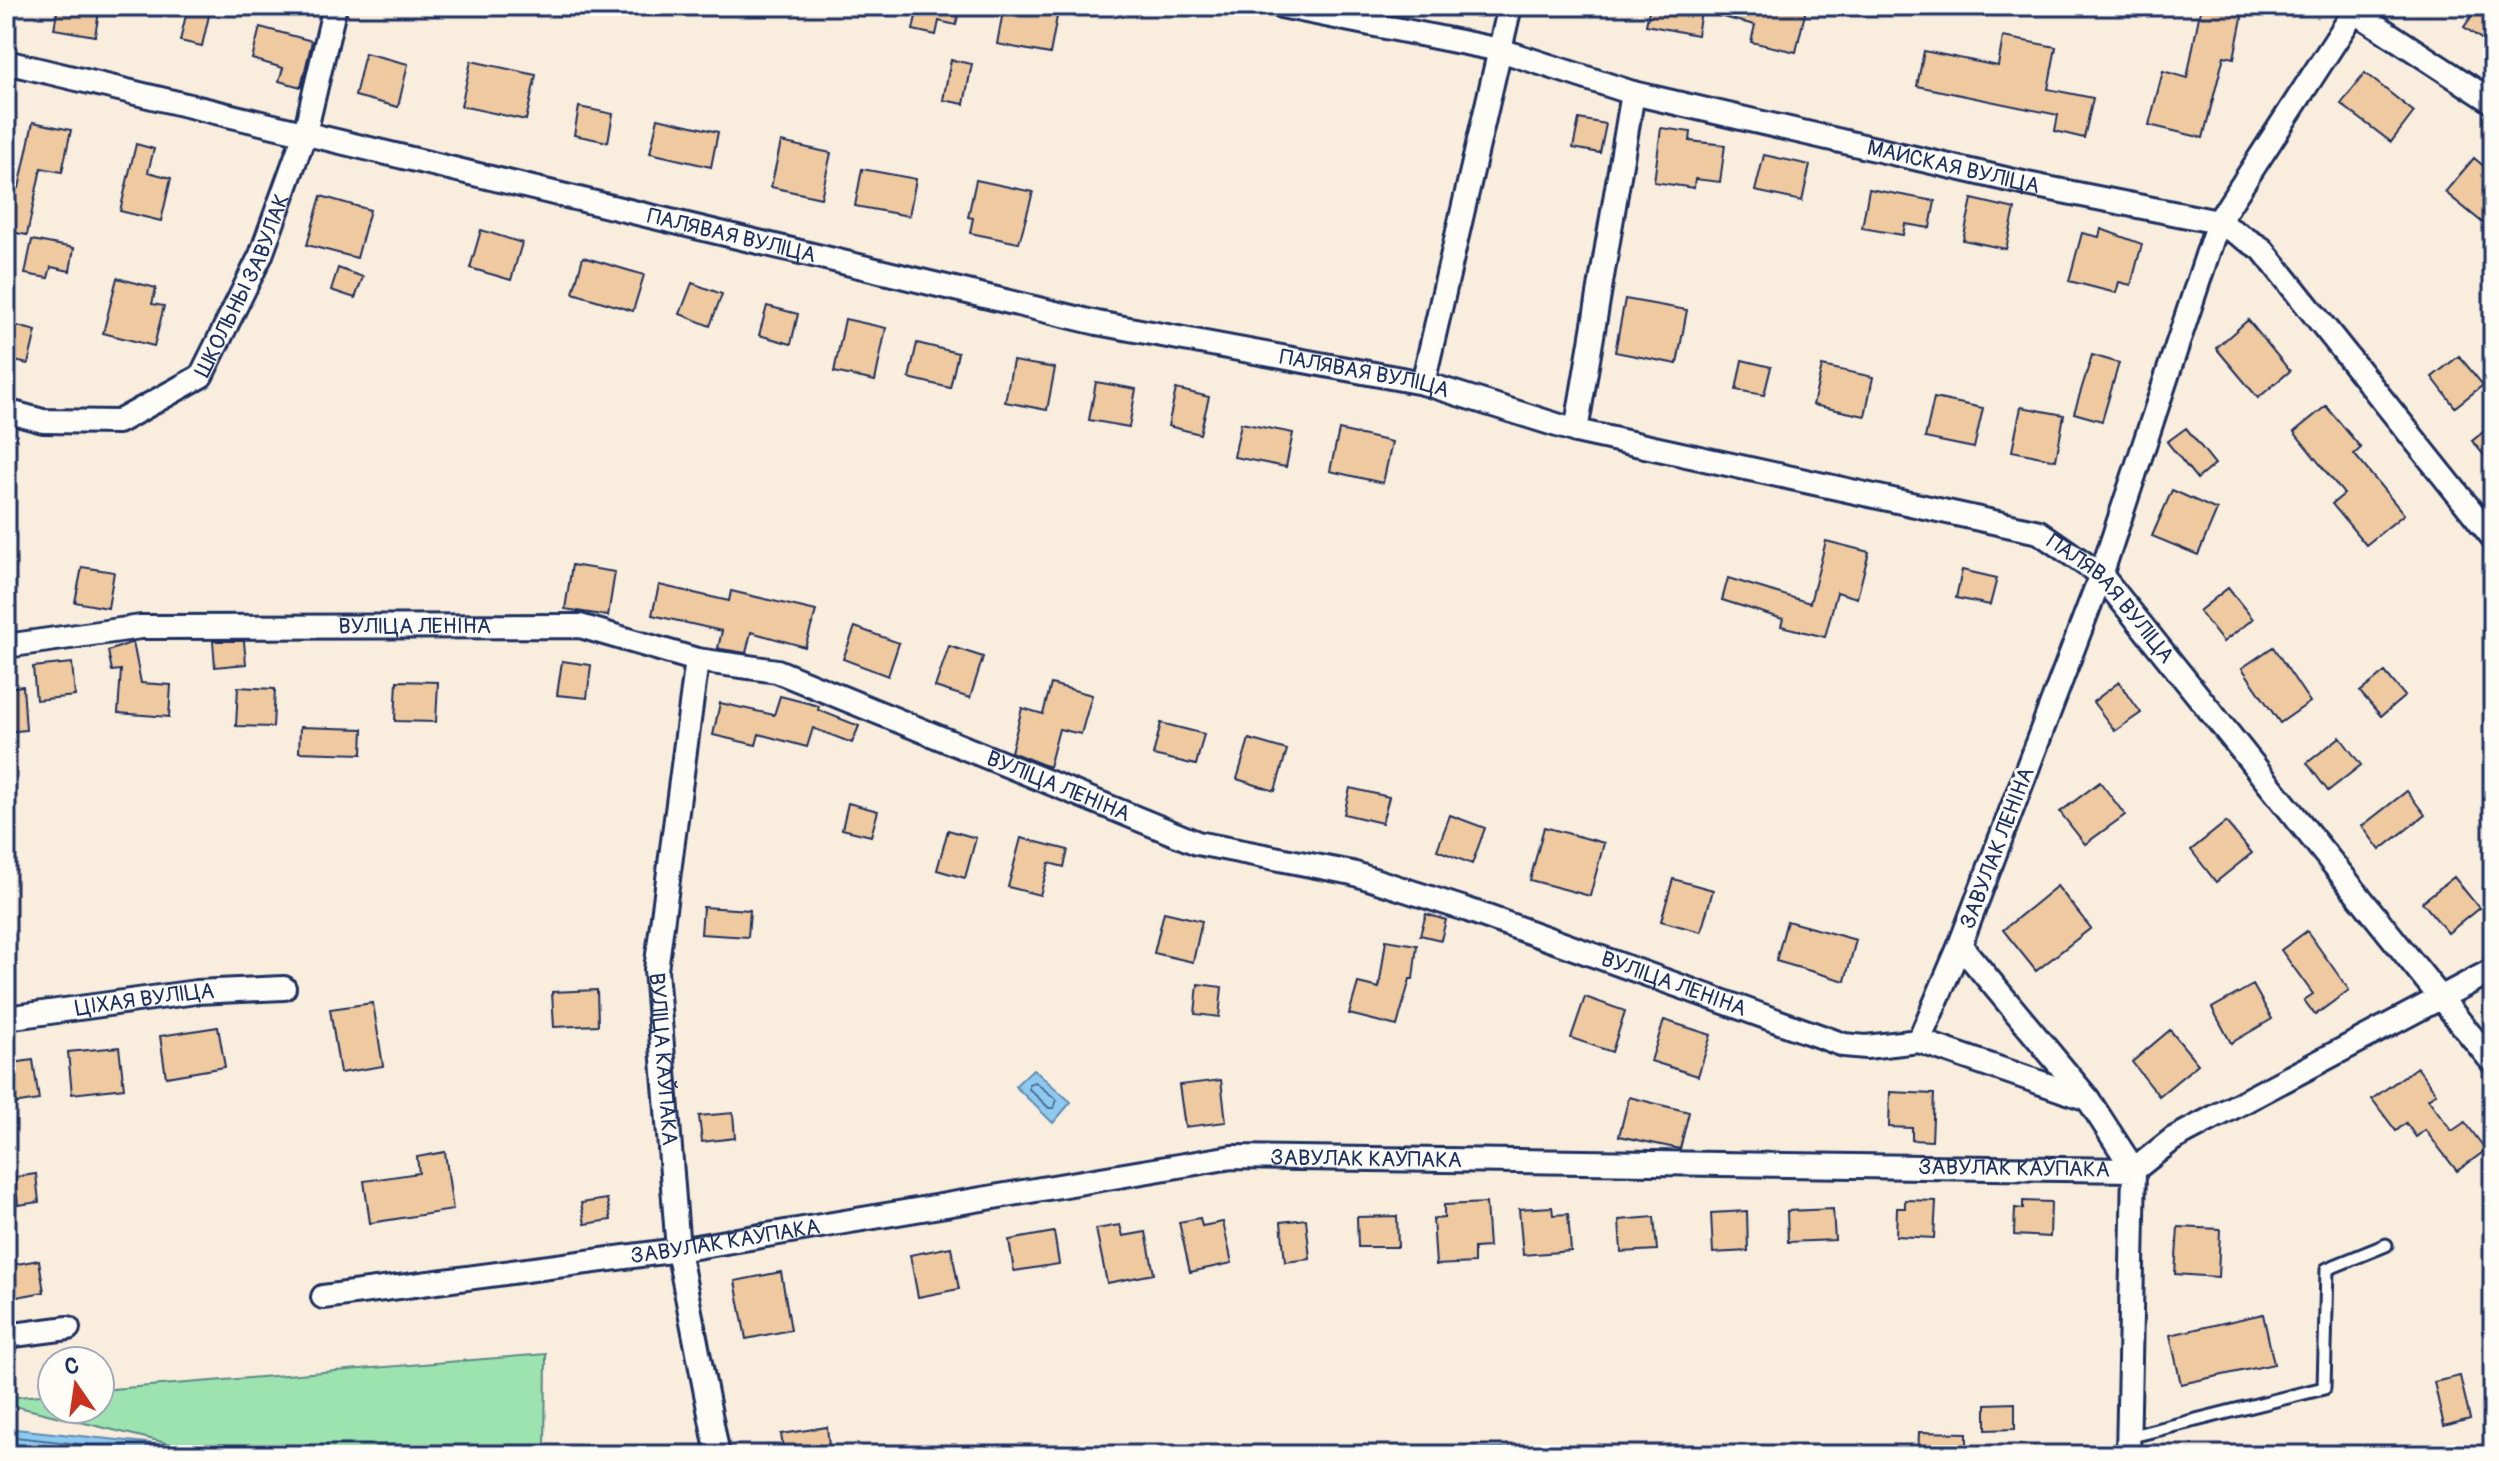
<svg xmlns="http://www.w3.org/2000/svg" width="2499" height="1461" viewBox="0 0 2499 1461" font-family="Pangolin,sans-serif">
  <rect width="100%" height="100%" fill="#f9eddd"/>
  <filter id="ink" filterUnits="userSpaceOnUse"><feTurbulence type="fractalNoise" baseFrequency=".0125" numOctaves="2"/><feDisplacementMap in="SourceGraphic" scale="16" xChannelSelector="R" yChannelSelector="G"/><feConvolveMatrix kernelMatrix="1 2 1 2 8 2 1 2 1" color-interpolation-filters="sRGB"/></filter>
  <g filter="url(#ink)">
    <path fill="#9de3b0" stroke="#5c8987" stroke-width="2" d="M546,1354L545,1455H189L183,1447L6,1404V1398L52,1394V1409H100V1390Z"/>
    <path fill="#8ec9ee" stroke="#608bb4" stroke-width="2" d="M1033,1069L1071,1102L1053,1123L1015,1086Z
      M6,1428L183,1447L189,1455H6Z
      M1445,1448H1570V1455H1446Z"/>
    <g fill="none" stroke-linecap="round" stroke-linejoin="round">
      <path stroke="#496d98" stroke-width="2" d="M1035,1082L1057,1100L1054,1108H1049L1029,1089V1084Z
        M6,1436L179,1455
        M6,1446L90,1455"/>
    </g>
    <path fill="#efc99f" stroke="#1b2f5e" stroke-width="2" d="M58,6H100L95,36L54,29Z
      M188,6L210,11L202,46L180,41Z
      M906,6H960L956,25L939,21L936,35L913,30L916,16L906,14Z
      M1004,6H1059L1050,54L997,44Z
      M1650,6H1702L1697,35L1646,25Z
      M1706,6L1806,9L1796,52L1751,42L1755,25L1706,13Z
      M2201,6L2244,8L2234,58L2224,56L2203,138L2149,125L2163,71L2187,78Z
      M2479,6H2493V47L2464,27Z
      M260,27L312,41L301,87L279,81L283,68L252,59Z
      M2003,37L2056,47L2048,89L2093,98L2084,138L2055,131L2058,115L1917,86L1924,51L1998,66Z
      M365,53L408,64L398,107L355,96Z
      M951,60L972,64L964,104L943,100Z
      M471,61L536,75L526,120L461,106Z
      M2365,73L2414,112L2391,142L2341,104Z
      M579,107L613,114L608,142L574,135Z
      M658,118L718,132L711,167L650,153Z
      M1579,119L1606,124L1600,153L1573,148Z
      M33,122L71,130L62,172L41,168L27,235L6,231V185L19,188Z
      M1661,128L1691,132L1690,141L1725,145L1720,182L1695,179L1694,188L1654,182Z
      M781,142L831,153L821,198L771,187Z
      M136,144L154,149L148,172L171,178L161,221L120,211Z
      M1764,155L1810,165L1802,201L1755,191Z
      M2474,158L2493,174V211L2483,223L2445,192Z
      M862,169L916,179L909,216L855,206Z
      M976,180L1033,192L1019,243L970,233L973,218L968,217Z
      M1869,189L1935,201L1930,228L1905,224L1903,235L1862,228Z
      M321,196L370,210L357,258L307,245Z
      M1972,199L2015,209L2006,249L1963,240Z
      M2101,229L2142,244L2131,285L2119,282L2116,293L2069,281L2082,233L2099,237Z
      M481,230L522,243L511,280L470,268Z
      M32,240L74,248L70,271L51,267L48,278L25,274Z
      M583,257L644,275L633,311L573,293Z
      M338,268L363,277L355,298L331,290Z
      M117,278L156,288L152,304L164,306L154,346L103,333Z
      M692,283L722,294L710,326L680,314Z
      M1625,299L1687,310L1677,364L1615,352Z
      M767,306L798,314L791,344L759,335Z
      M845,319L886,328L875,381L834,372Z
      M2248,320L2290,371L2258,398L2216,348Z
      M6,323L36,331L28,364L6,359Z
      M917,343L958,353L950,388L909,378Z
      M2092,355L2119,363L2102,421L2074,413Z
      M2459,356L2483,385L2455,407L2432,377Z
      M1742,360L1771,367L1764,395L1736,390Z
      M1013,361L1055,368L1047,410L1005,402Z
      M1822,366L1873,377L1865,416L1813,405Z
      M1096,382L1136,389L1129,427L1089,420Z
      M1176,389L1209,397L1200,434L1168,426Z
      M1934,398L1983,408L1974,448L1925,438Z
      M2326,406L2361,448L2354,454L2404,514L2366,545L2332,504L2344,494L2294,432Z
      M2021,407L2064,415L2056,460L2012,451Z
      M1241,423L1293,433L1286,467L1234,457Z
      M2493,424V466L2472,441Z
      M2186,428L2215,464L2197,479L2167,442Z
      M1339,430L1392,442L1383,483L1330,471Z
      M2172,490L2217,510L2198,555L2152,536Z
      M1826,541L1869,552L1857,598L1837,592L1825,637L1781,626L1783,619L1722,600L1728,578L1810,603Z
      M572,565L615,572L608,616L565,609Z
      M82,567L114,572L108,608L75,602Z
      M1962,570L1997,578L1990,605L1956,598Z
      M659,585L729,601L731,591L816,611L805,647L751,632L746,653L721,649L718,648L722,631L652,615Z
      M2228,588L2253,619L2223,642L2199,611Z
      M855,627L899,643L888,676L843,659Z
      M213,641H244L246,664L215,667Z
      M133,642L141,683L171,685L169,717L118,713L121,670L112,671L108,651Z
      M949,646L983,657L970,698L935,687Z
      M2273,647L2310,702L2280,723L2242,668Z
      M562,661L591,665L587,698L557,695Z
      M72,663L75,696L36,700L33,667Z
      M2385,672L2405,696L2381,716L2360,692Z
      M397,681L438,682L436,722L395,721Z
      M2119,682L2141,713L2115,731L2093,702Z
      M1051,684L1092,695L1081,734L1059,729L1049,767L1011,752L1022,708L1043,714Z
      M23,686L26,730L6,732V688Z
      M238,687L275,689L273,727L236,726Z
      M780,696L819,706L818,710L859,726L852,743L813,728L807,747L759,734L756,745L713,735L720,703L774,715Z
      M1161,723L1204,734L1196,765L1153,755Z
      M300,727L363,729L362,754L299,752Z
      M2340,737L2361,765L2328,791L2307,763Z
      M1249,739L1287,750L1275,791L1237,779Z
      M2100,782L2125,815L2085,844L2060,812Z
      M1350,788L1389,797L1382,823L1344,814Z
      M2407,791L2425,815L2380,850L2362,826Z
      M848,803L878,811L871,836L842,829Z
      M1450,815L1485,828L1472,864L1437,850Z
      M2226,822L2252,853L2216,882L2191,850Z
      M1544,827L1604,843L1590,896L1530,880Z
      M948,830L976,838L965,878L937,870Z
      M1021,838L1068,850L1064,867L1049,863L1040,895L1008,887Z
      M2454,877L2479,908L2448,933L2422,902Z
      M1673,879L1713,890L1701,932L1661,921Z
      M2057,886L2091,928L2036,971L2003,930Z
      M703,907L750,910L748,937L701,934Z
      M1164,912L1202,921L1193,962L1154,953Z
      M1426,914L1446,920L1441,940L1420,935Z
      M1787,921L1856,940L1845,981L1776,961Z
      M2307,931L2349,990L2315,1015L2304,1000L2313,994L2281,950Z
      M1386,940L1417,945L1413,979H1410L1397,1026L1349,1014L1358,983L1379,988Z
      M1198,984L1222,987L1219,1017L1195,1014Z
      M2253,985L2272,1019L2231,1043L2212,1008Z
      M597,990L598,1025L554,1027L552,992Z
      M1585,997L1625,1011L1612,1052L1571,1038Z
      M373,1003L383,1066L340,1073L330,1009Z
      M1664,1020L1711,1035L1698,1076L1651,1061Z
      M218,1027L225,1067L166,1077L160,1036Z
      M2170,1030L2198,1064L2159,1096L2132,1062Z
      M119,1047L124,1088L72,1094L68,1052Z
      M33,1060L39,1100L6,1105V1064Z
      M2417,1067L2436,1093L2428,1099L2452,1131L2465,1122L2486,1150L2457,1171L2425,1130L2416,1137L2406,1123L2396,1131L2372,1099Z
      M1221,1080L1226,1122L1185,1127L1179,1085Z
      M1890,1092L1934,1094L1932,1141L1912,1140V1128L1889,1127Z
      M1629,1097L1689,1112L1680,1149L1619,1136Z
      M733,1113L735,1138L702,1142L699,1116Z
      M445,1152L453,1210L370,1223L364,1181L419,1173L417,1157Z
      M36,1174L39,1202L18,1205L15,1177Z
      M607,1199L611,1220L585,1224L581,1203Z
      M1905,1200L1936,1201L1934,1238L1896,1236L1897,1208H1905Z
      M2023,1201L2051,1202L2050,1237L2014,1235L2015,1208L2023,1209Z
      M1486,1203L1489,1247L1474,1248V1263L1436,1265L1433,1219L1444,1218V1205Z
      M1552,1207L1553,1215L1568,1214L1571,1251L1523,1255L1519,1209Z
      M1833,1209L1835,1240L1788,1242L1787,1211Z
      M1747,1211L1748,1251L1713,1253L1711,1213Z
      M1397,1216L1398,1247H1358L1357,1217Z
      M1654,1217L1657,1250L1621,1252L1619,1220Z
      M1200,1218L1202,1226L1223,1222L1232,1263L1190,1272L1179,1222Z
      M1306,1219L1310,1259L1285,1262L1281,1222Z
      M1120,1225L1123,1236L1146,1232L1154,1274L1107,1283L1096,1229Z
      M2178,1227L2220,1229L2218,1277L2175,1274Z
      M1054,1232L1059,1264L1014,1271L1009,1240Z
      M951,1247L959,1289L918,1297L910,1255Z
      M39,1260L44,1292L6,1299V1266Z
      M781,1272L791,1330L746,1339L735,1281Z
      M2263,1314L2274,1364L2181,1384L2170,1335Z
      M2460,1376L2470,1419L2444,1426L2434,1382Z
      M2015,1403V1429L1986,1430V1404Z
      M827,1427L830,1455H784L781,1434Z
      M1919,1432L1967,1433V1455H1918Z"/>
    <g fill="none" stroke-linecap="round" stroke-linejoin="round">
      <defs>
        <path id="service" d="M2128,1437L2324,1388L2327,1269L2386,1245"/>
        <g id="minor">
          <path id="s1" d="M1281,6L1500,50L1633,93L2027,184L2218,222L2262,249L2493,538"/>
          <path d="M2358,6L2218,222L2101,575L1960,945L2088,1099L2134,1170L2173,1139L2493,970"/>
          <path d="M2354,11L2493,102"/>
          <path id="s2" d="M6,62L1097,323L1423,383L1576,431L2039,532L2101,575L2493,1063"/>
          <path d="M1423,383L1510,6"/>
          <path id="s3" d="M6,411L43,421L118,422L201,376L261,255L305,133L335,6"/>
          <path d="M1576,431L1633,93"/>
          <path id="s4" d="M6,646L141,627L580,626L697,660L777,671L1197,843L1352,873L1468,910L1844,1045L1866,1047L1919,1041L2088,1099"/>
          <path id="s5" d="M697,660L656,970L678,1250L718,1455"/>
          <path id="s6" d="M6,1018L196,992L284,988"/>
          <path d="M1919,1041L1960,945"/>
          <path id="s7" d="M323,1297L678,1250L1232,1157L2134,1170L2128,1455"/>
          <path d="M6,1336L68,1328"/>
        </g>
      </defs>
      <use href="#service" stroke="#1b2f5e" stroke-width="17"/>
      <use href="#minor" stroke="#1b2f5e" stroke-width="28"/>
      <use href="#service" stroke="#fdfcf7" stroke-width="11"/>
      <use href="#minor" stroke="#fdfcf7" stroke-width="22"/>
    </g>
  </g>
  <g text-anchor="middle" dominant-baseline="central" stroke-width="6" stroke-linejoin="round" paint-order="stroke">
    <g font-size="22" fill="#1b2f5e" stroke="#fdfcf7">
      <text stroke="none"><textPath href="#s1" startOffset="692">МАЙСКАЯ ВУЛІЦА</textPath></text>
      <text stroke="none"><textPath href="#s2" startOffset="746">ПАЛЯВАЯ ВУЛІЦА</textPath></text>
      <text stroke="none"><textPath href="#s3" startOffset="308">ШКОЛЬНЫ ЗАВУЛАК</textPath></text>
      <text stroke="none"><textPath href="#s2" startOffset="1394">ПАЛЯВАЯ ВУЛІЦА</textPath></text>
      <text stroke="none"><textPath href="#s2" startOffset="2186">ПАЛЯВАЯ ВУЛІЦА</textPath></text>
      <text stroke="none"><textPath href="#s4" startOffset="410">ВУЛІЦА ЛЕНІНА</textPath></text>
      <text stroke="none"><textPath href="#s4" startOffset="1082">ВУЛІЦА ЛЕНІНА</textPath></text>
      <text transform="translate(1997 848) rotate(-69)">ЗАВУЛАК ЛЕНІНА</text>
      <text stroke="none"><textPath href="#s4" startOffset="1730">ВУЛІЦА ЛЕНІНА</textPath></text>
      <text stroke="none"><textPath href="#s6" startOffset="140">ЦІХАЯ ВУЛІЦА</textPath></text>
      <text stroke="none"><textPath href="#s5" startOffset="402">ВУЛІЦА КАЎПАКА</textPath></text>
      <text stroke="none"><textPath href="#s7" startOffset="1054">ЗАВУЛАК КАЎПАКА</textPath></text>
      <text stroke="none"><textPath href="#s7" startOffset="1702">ЗАВУЛАК КАЎПАКА</textPath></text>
      <text stroke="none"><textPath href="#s7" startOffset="406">ЗАВУЛАК КАЎПАКА</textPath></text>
    </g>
  </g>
  <rect width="2499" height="1461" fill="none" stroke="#fdfcf7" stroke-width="32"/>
  <rect x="16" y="16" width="2467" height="1429" fill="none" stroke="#1b2f5e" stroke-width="3" filter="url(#ink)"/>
  <g transform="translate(76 1385) rotate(347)"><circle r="38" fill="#fdfcf7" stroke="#a3aaba" stroke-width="2"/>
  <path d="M0-6L14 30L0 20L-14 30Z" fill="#c8321e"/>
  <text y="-12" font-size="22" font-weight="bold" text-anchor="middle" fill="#1b2f5e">С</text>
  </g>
</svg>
